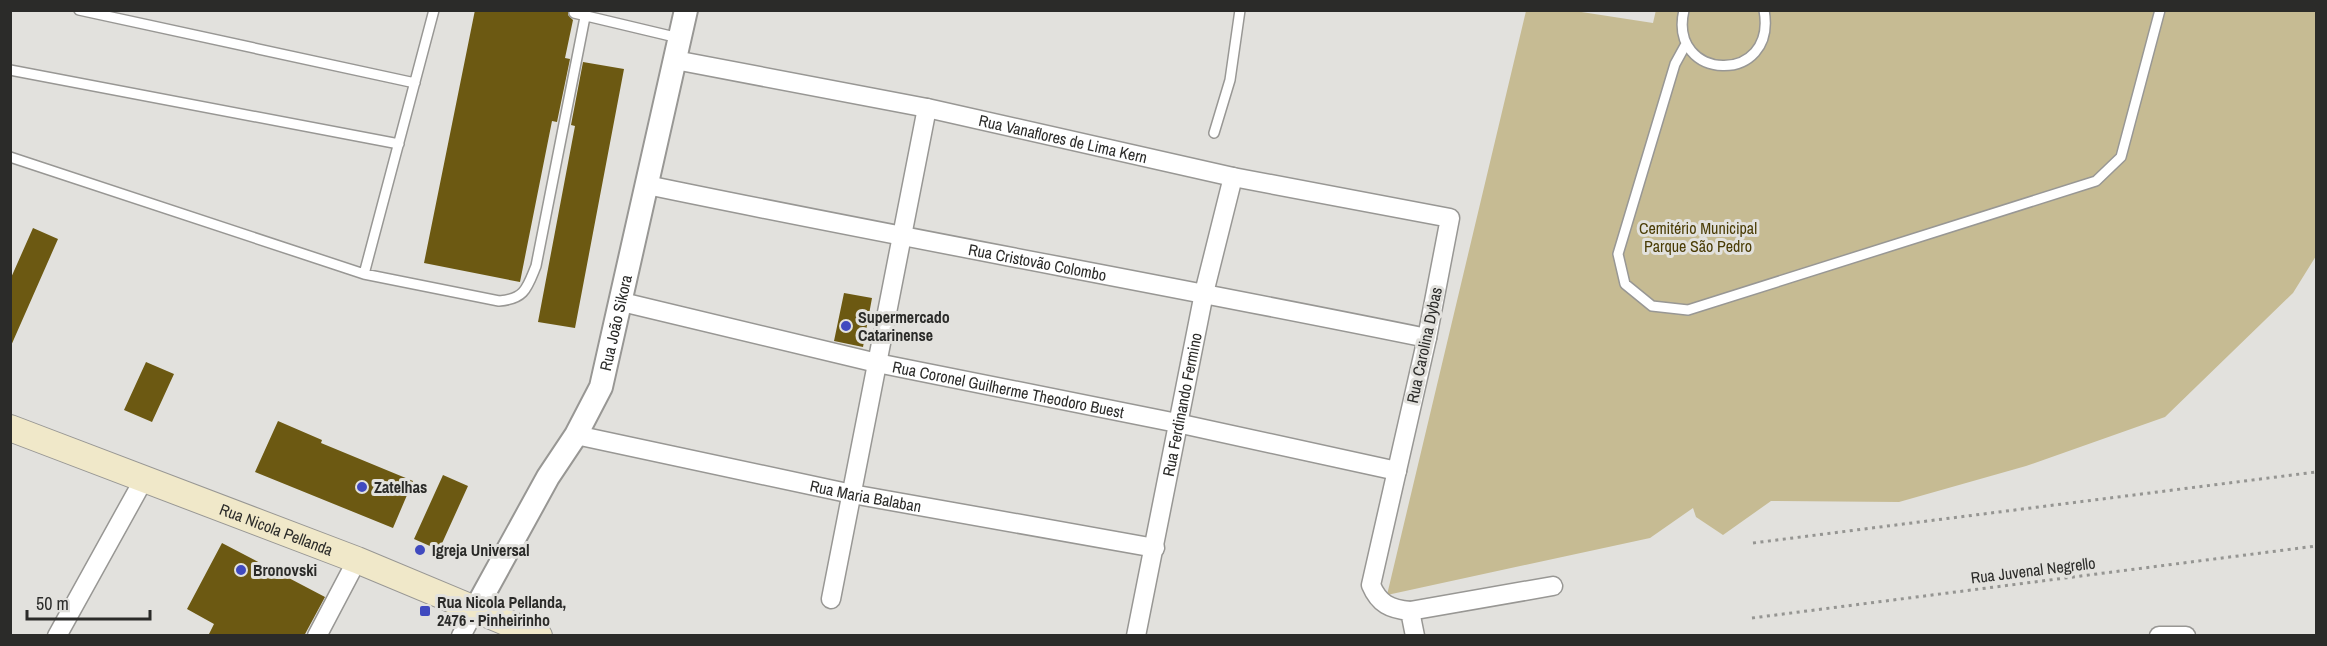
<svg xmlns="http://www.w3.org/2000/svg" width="2327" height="646" viewBox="0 0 2327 646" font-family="'Archivo Narrow',sans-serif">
  <rect width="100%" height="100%" fill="#e2e1dd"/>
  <path fill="#c6bb93" d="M1656,10L2316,11V256L2293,293L2165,417L2026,466L1899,502L1771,501L1723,535L1696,517L1693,508L1650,538L1387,595L1526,11H1575L1653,23Z"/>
  <path fill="#6c5912" d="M475,10H568V15L573,20L565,58L570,59L557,122L552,121L520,282L424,263Z
    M583,62L624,69L575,328L538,322L575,126L571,125Z
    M33,228L58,239L10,348V280Z
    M844,293L872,298L863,347L834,341Z
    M146,362L174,374L152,422L124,410Z
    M278,421L322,440L321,443L413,481L393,528L255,472Z
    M443,475L468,486L439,550L414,539Z
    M222,543L325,597L304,636H208L214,624L187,609Z"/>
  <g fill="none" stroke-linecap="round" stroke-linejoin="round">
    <defs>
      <path id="service" d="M79,10L415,83
        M1684,10C1667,82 1778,86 1764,10
        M574,13L679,38
        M1686,44L1675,64L1618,254L1625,284L1652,306L1688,310L2096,181L2121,157L2160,10
        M10,70L399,144
        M1214,133L1230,80L1240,10
        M10,157L364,274L499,301C525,299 527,288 536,266L585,17
        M364,274L434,10"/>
      <g id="minor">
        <path id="s1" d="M675,60L927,108L1233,177L1450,218L1427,338L1371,585C1379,604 1390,609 1410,611L1415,636"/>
        <path id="s2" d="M647,185C907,239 1167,285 1427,338"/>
        <path id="s3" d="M622,302L877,363L1177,423L1397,471"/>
        <path id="s4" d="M576,435L852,494L1155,548"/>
        <path d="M831,599L927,108"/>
        <path d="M1410,611L1553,586"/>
        <path d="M57,636L144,479"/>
        <path d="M317,636L357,560"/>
        <path d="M461,636L476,608"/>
        <path id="s5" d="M1136,636L1204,293L1233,177"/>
        <path d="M2159,636H2186"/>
      </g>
      <g id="tertiary">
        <path id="s6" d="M476,608L548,477L576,435L601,387L686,10"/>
      </g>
      <g id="secondary">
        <path id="s7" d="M10,428L357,560L539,636"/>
      </g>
    </defs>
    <use href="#service" stroke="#989794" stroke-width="12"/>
    <use href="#minor" stroke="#989794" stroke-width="21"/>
    <use href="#tertiary" stroke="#989794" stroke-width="26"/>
    <use href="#secondary" stroke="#989794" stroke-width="28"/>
    <path stroke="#959592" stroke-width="3" stroke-dasharray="3 4.5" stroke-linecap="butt" d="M1753,543L2316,472
      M1752,618L2316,546"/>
    <use href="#service" stroke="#fff" stroke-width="9"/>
    <use href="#minor" stroke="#fff" stroke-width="18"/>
    <use href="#tertiary" stroke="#fff" stroke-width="22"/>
    <use href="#secondary" stroke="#f0e8c9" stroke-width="26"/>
  </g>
  <g fill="#404abf" stroke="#e2e1dd" stroke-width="2">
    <circle cx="846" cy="326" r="6"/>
    <circle cx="362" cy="487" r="6"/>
    <circle cx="420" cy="550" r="6"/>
    <circle cx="241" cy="570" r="6"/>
    <rect x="419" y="605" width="12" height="12" rx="3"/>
  </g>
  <g text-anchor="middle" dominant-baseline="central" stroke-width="6" stroke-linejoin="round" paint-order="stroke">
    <g font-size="16" fill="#2b2b29" stroke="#e2e1dd">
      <text stroke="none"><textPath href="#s1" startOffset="396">Rua Vanaflores de Lima Kern</textPath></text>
      <text stroke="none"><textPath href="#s2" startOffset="398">Rua Cristovão Colombo</textPath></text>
      <text stroke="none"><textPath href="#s6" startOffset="320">Rua João Sikora</textPath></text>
      <text transform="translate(1424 345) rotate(-78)">Rua Carolina Dybas</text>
      <text stroke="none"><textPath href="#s3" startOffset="396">Rua Coronel Guilherme Theodoro Buest</textPath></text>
      <text stroke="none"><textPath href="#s5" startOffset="236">Rua Ferdinando Fermino</textPath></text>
      <text stroke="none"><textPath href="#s4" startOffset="296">Rua Maria Balaban</textPath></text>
      <text stroke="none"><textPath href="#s7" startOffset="285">Rua Nicola Pellanda</textPath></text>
      <text transform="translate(2033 570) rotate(-7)">Rua Juvenal Negrello</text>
    </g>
    <g font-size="16" fill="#4a3c05" stroke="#e2e1dd">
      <text x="1698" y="228">Cemitério Municipal<tspan x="1698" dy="18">Parque São Pedro</tspan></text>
    </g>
    <g font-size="16" font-weight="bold" fill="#2b2b29" stroke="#e2e1dd" text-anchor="start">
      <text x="858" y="317">Supermercado<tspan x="858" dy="18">Catarinense</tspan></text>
      <text x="374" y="487">Zatelhas</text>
      <text x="432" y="550">Igreja Universal</text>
      <text x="253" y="570">Bronovski</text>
      <text x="437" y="602">Rua Nicola Pellanda,<tspan x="437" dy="18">2476 - Pinheirinho</tspan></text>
    </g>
  </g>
  <rect width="2327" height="646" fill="none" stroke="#2b2b29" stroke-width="24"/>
  <path d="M27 610v9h123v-9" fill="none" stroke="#2b2b29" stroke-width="3"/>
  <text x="36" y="610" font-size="18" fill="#2b2b29" stroke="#e2e1dd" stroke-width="4.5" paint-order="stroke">50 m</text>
</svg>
